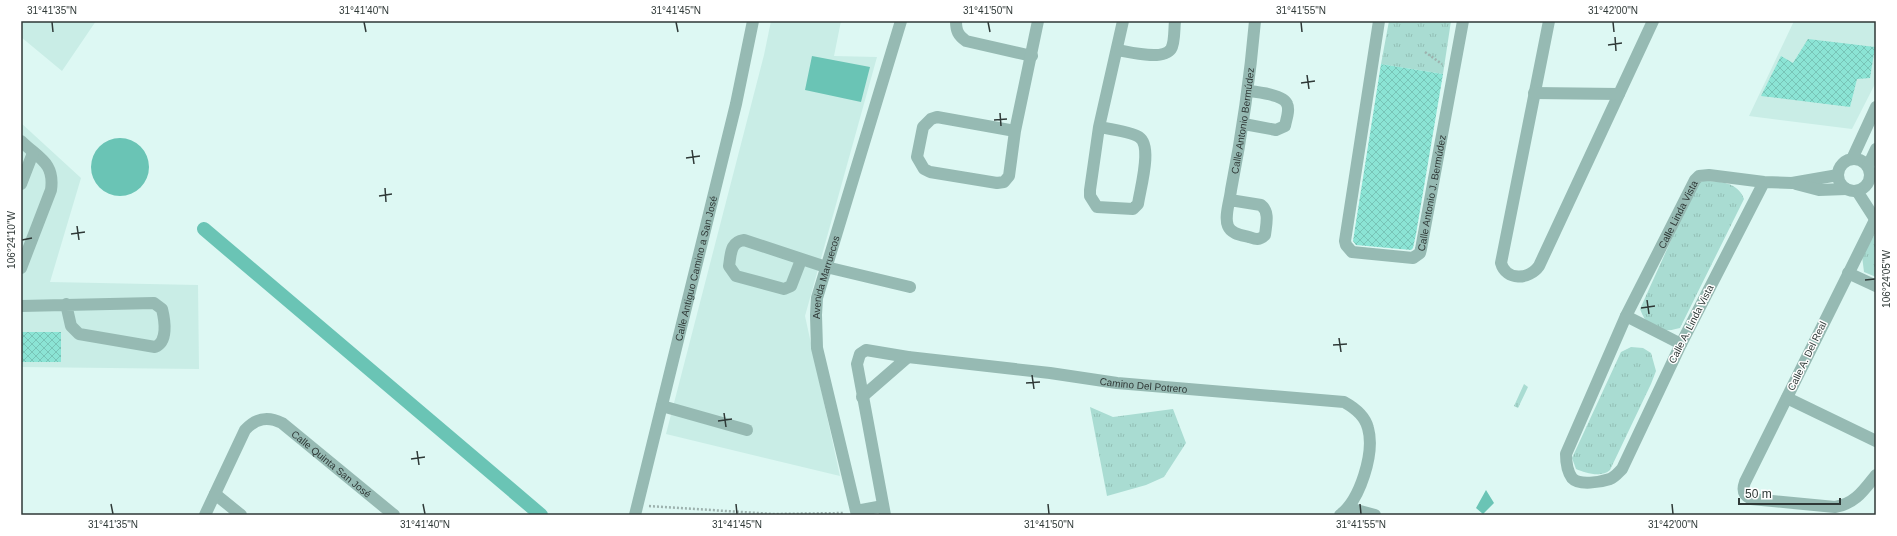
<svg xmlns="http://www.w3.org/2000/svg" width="1897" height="536" viewBox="0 0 1897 536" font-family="Helvetica,sans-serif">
  <defs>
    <pattern id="park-tufts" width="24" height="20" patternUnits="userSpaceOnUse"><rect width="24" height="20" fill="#a9dcd2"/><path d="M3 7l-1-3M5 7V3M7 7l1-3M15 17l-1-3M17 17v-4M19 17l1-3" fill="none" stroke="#92beb5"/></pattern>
    <pattern id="building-cross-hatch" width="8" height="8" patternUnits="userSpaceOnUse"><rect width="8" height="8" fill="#8be4d5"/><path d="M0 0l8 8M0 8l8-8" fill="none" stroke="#78c4b7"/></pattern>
  </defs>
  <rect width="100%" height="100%" fill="#ddf8f3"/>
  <path fill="#c9ede6" d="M21,21H96L62,71L21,37Z
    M771,21H841L834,56L877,57L805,316L840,476L666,434L764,55Z
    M1794,21H1876V82L1852,129L1749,116Z
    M21,123L81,178L50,282L198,285L199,369L21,367Z"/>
  <path fill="url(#park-tufts)" d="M1389,21H1451L1443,74L1381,64Z
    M1703,181C1719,181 1738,182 1744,199L1680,328C1658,334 1648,330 1640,309L1697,183Z
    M1876,232V277L1864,272L1862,256Z
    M1631,347L1643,348L1651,353L1656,371L1651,384L1610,470C1602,478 1585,473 1576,469L1572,458L1621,352Z
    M1524,384L1528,387L1518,408L1514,406Z
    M1090,407L1113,417L1173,409L1186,443L1164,477L1146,485L1107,496Z"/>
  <path fill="#6ac4b5" d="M812,56L870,67L861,102L805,90Z
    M91 167a29 29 0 1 1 58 0a29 29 0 1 1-58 0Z
    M1486,490L1494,503L1483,514L1476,508Z"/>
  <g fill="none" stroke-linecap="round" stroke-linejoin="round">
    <path stroke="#6ac4b5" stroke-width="14" d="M204,229L541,515"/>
  </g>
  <path fill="url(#building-cross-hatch)" d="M1808,39L1875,47L1870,78L1857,79L1850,107L1761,96L1781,56L1793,63Z
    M1381,64L1443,74L1416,234L1413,248L1411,250L1356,245L1353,241Z
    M21,332H61V362H21Z"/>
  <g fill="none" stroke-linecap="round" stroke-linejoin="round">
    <path stroke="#9db2ae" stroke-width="2.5" stroke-dasharray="2 2" stroke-linecap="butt" d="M1425,52L1442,64
      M649,506L773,514L844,513"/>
    <g stroke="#96bab3" stroke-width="12">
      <path d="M956,21C956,31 958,35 966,41L1032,56"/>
      <path id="s1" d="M1379,21L1345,241L1346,245L1352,252L1413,258L1420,253L1421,249L1463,21"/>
      <path d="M1549,21L1501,263C1506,281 1529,280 1539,266L1653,21"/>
      <path d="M1117,50C1129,52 1163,61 1171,49C1175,43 1174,29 1175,21"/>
      <path d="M1534,93L1619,94"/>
      <path d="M1244,124L1276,130L1285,126C1286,120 1290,110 1287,104C1284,95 1258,92 1249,91"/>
      <path d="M1099,127C1110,129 1131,132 1139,137C1153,146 1140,189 1138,204L1133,209L1097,207L1090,196V190L1099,127L1123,21"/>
      <path d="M1015,131L937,117L931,119L923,127L917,157L924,169L930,172L997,183L1004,182L1009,176L1015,131L1038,21"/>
      <path d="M21,141C38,158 55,162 51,190L21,268"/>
      <circle cx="1854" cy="175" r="16"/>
      <path d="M1852,159L1876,107"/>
      <path d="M1868,166L1876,149"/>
      <path id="s2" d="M1764,182L1681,344L1622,469C1618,473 1615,477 1610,479C1601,482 1579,486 1572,478C1567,471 1566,462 1566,454L1626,316L1695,180L1699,176L1709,175L1764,182L1792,183L1838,175"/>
      <path d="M21,184L33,153"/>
      <path d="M1796,184L1819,190L1846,189"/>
      <path d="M1857,191L1875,219"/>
      <path id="s3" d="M1230,200L1261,205C1270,212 1266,225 1265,235C1259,241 1255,239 1249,237C1241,235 1231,234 1228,226C1224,217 1230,200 1231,190C1242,134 1250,78 1255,21"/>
      <path d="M1876,218L1745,482C1742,490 1743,495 1751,499L1835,507C1855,504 1864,490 1876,475"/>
      <path d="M801,260L791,286L784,289L736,276L729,266C731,254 730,242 744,240L826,267L910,287"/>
      <path d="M1848,273L1876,286"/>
      <path d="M21,306L154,303L162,309C165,321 168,342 155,347L79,334L71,326L66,304"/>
      <path d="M1626,316L1681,344"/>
      <path d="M862,397L908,357"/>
      <path d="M1787,398L1876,441"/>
      <path d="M662,406L747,430"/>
      <path d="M215,494L241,515"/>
      <path id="s4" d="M883,506L856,511L817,348L816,315L817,298L901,21"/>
      <path d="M1349,508L1375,515"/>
      <path id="s5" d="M205,515L245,430C256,418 268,416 282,423L394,515"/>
      <path id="s6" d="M635,515L736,104L753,21"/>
      <path id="s7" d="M885,515L857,364L860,354L866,350L908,357L1050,373L1117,383L1344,402C1355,408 1365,416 1368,428C1375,453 1360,500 1340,515"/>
    </g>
  </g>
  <path fill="none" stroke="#2f3937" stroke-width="1.5" d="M52,22L53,32M364,22L366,32M676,22L678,32M988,22L990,32M1301,22L1302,32M1613,22L1614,32M1615,37L1616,51M1608,45L1622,43M1307,75L1309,89M1301,83L1315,81M1000,113L1001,126M994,120L1007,119M692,150L694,164M686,158L700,156M385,188L386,202M379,196L392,194M77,226L79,240M71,234L85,232M22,240L32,238M1865,280L1875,279M1647,300L1649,314M1641,308L1655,306M1339,338L1341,352M1333,345L1347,344M1032,375L1034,389M1026,383L1040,382M724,413L726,427M718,421L732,419M417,451L419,465M411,459L425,457M111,504L113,514M423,504L425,514M736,504L737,514M1048,504L1049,514M1360,504L1361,514M1672,504L1673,514"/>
  <g text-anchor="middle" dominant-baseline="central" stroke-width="3" stroke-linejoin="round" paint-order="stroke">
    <g font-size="10" fill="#2f3937" stroke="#fff">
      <text stroke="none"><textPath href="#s3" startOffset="212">Calle Antonio Bermúdez</textPath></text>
      <text stroke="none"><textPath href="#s1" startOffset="367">Calle Antonio J. Bermúdez</textPath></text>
      <text stroke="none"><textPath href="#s2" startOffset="665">Calle Linda Vista</textPath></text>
      <text stroke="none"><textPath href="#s6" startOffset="254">Calle Antiguo Camino a San José</textPath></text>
      <text stroke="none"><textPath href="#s4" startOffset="267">Avenida Marruecos</textPath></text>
      <text transform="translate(1691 324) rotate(-63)">Calle A. Linda Vista</text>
      <text transform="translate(1807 356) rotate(-64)">Calle A. Del Real</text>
      <text stroke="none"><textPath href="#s7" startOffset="451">Camino Del Potrero</textPath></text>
      <text stroke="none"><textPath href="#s5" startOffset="199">Calle Quinta San José</textPath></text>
    </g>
  </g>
  <rect width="1897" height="536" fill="none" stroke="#ffffff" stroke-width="44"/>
  <path d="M1739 498v6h101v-6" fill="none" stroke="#2f3937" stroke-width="2"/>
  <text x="1745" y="498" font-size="12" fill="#2f3937" stroke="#ffffff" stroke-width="3" paint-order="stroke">50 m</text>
  <rect x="22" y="22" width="1853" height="492" fill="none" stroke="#2f3937" stroke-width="1.5"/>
  <g font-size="10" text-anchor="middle" fill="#2f3937">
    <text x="52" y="14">31°41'35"N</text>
    <text x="364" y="14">31°41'40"N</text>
    <text x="676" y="14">31°41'45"N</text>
    <text x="988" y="14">31°41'50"N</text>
    <text x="1301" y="14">31°41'55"N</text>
    <text x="1613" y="14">31°42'00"N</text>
    <text transform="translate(11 240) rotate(-90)" y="4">106°24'10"W</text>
    <text transform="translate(1886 279) rotate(-90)" y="4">106°24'05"W</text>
    <text x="113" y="528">31°41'35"N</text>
    <text x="425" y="528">31°41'40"N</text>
    <text x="737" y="528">31°41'45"N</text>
    <text x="1049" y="528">31°41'50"N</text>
    <text x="1361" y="528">31°41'55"N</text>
    <text x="1673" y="528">31°42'00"N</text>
  </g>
</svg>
